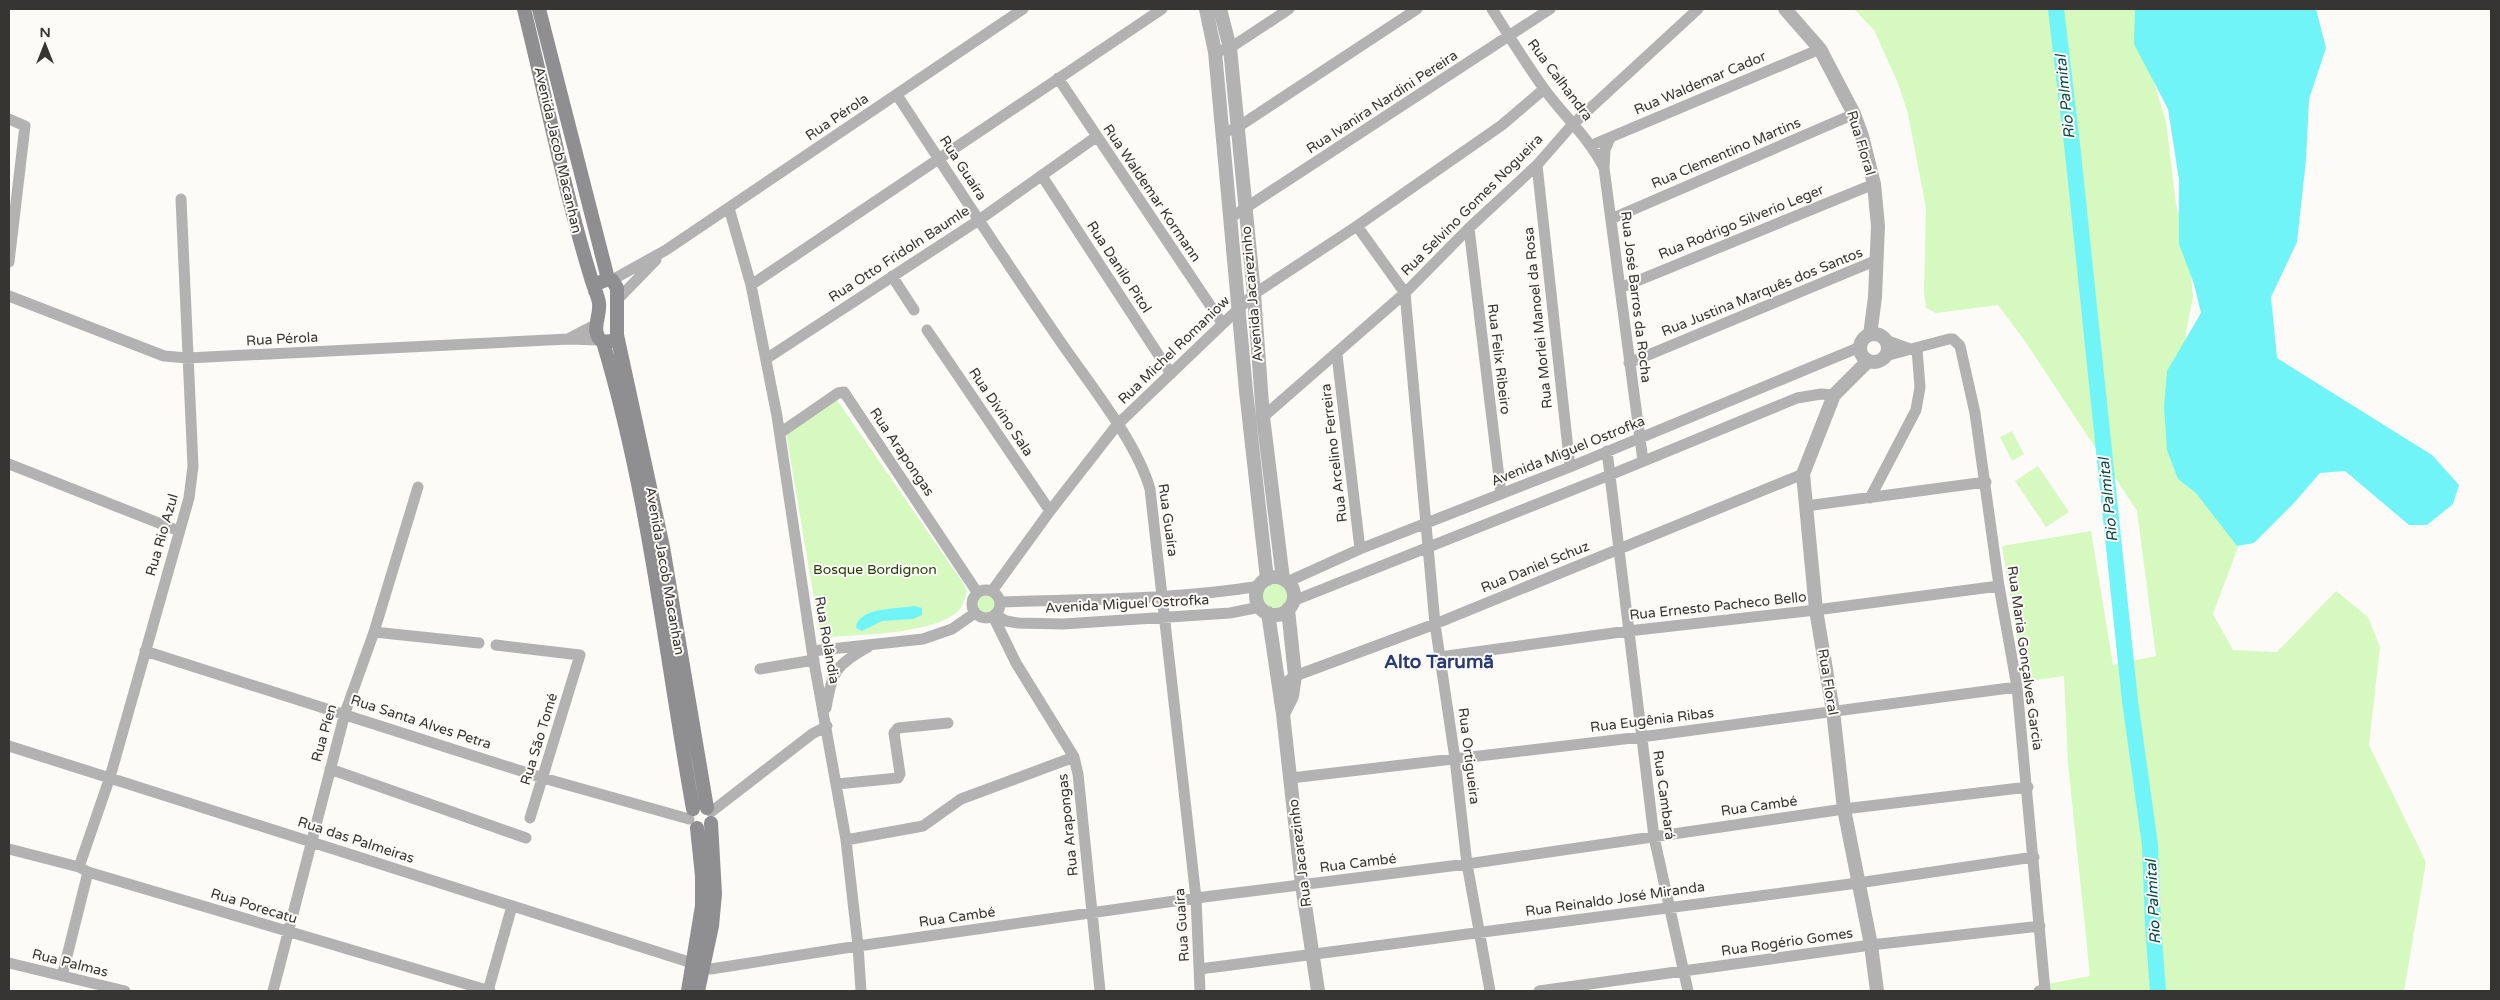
<svg xmlns="http://www.w3.org/2000/svg" width="2500" height="1000" viewBox="0 0 2500 1000" font-family="'Varela Round',sans-serif">
  <rect width="100%" height="100%" fill="#fdfbf8"/>
  <path fill="#d5f9be" d="M1854,9H2138L2149,66L2166,122L2176,204L2188,247L2193,297L2186,332L2178,402L2244,531L2213,614L2233,650L2277,652L2336,591L2368,617L2380,647L2369,745L2426,862L2404,991H2043L2042,985L2090,976L2068,763L2064,676L2024,682L2002,546L2091,531L2113,665L2156,656L2137,511L2025,341L1998,305L1936,313L1926,308L1924,292L1926,208L1908,114L1898,83L1874,30Z
    M837,400L963,583L967,591C965,597 964,604 960,609C938,634 859,635 827,637L820,634L786,433Z
    M2012,431L2024,454L2012,461L2000,437Z
    M2038,466L2069,512L2046,527L2015,481Z
    M1263 596a12 12 0 1 1 24 0a12 12 0 1 1-24 0Z
    M976 605a10 10 0 1 1 20 0a10 10 0 1 1-20 0Z"/>
  <path fill="#70f4f8" d="M2135,9H2316L2326,48L2309,99L2306,160L2297,242L2271,297L2277,358L2432,455L2459,485L2453,504L2427,525H2409L2345,471L2320,473L2294,503L2254,543L2237,546L2196,493L2178,479L2167,450L2164,407L2167,371L2201,313L2194,284L2179,244V180L2168,109L2134,44Z
    M914,606L922,608V615L913,619L882,621L862,631L856,628C857,607 898,609 914,606Z"/>
  <g fill="none" stroke-linecap="round" stroke-linejoin="round">
    <path stroke="#70f4f8" stroke-width="16" d="M2056,9L2073,153L2130,701L2150,845L2153,925L2158,991"/>
    <path stroke="#b3b2b3" stroke-width="11" d="M1492,9C1509,36 1526,64 1545,90C1564,116 1588,137 1603,166
      M1215,52L1230,48L1289,9
      M1058,78L1222,323
      M897,95C950,176 1003,258 1058,338C1087,381 1136,440 1150,489L1196,898L1200,991
      M9,119L25,126L9,262
      M1223,133L1238,127L1417,9
      M1610,138L1605,150L1604,168L1643,461
      M1592,145L1820,49
      M1537,165L1570,467
      M1042,176L1171,374
      M729,208L751,285L777,416L812,651L846,840L858,946L861,991
      M1230,218L1550,9
      M1611,219L1854,114
      M1357,226L1405,293L1435,624L1455,759L1467,864L1490,991
      M1469,228L1501,494
      M892,276L914,310
      M612,280L666,250L1023,9
      M751,285L1162,9
      M1620,288L1874,184
      M9,296L164,356L188,358L568,339L600,340
      M618,299L656,260
      M927,330L1050,511
      M570,338L595,325
      M1885,340L1913,350
      M1337,355L1360,549
      M1885,356L1949,339H1953L1960,346L1975,413L1999,586L2017,687L2045,990L2039,991
      M766,359L979,220L1096,137
      M1629,363L1877,260
      M1263,417L1405,293L1469,228L1537,165L1572,125L1698,9
      M780,433L838,393L844,392L977,592
      M1607,451L1654,837L1688,991
      M9,464L179,531
      M1870,498L1916,410L1920,387L1917,349
      M1806,506L1986,482
      M1287,582L1360,549L1570,467L1860,347
      M972 604a14 14 0 1 1 28 0a14 14 0 1 1-28 0Z
      M992,591L1050,511L1117,425L1254,294L1357,226L1502,125L1544,89
      M1293,601L1610,475L1797,398L1821,394L1834,395
      M1000,602C1087,599 1174,600 1260,586
      M996,615L1006,621L1018,623L1063,624L1230,613L1260,607
      M993,616L1016,663L1074,757L1078,774L1100,991
      M374,632L479,643
      M496,645L580,655L530,818
      M145,651L543,778L689,819
      M812,651L923,639L952,629L975,613
      M1440,657L1628,631L1816,610L1999,586
      M760,669L814,660
      M1279,687L1295,676L1435,624L1803,474
      M826,708C833,670 835,666 868,647
      M9,746L711,969L858,946L1196,898L1467,864L1844,809L2028,787
      M330,769L526,838
      M1291,778L1641,737L2017,687
      M837,784L898,778L900,774L894,733L898,728L948,723
      M711,812L812,734L827,726
      M846,840L923,826L961,799L1074,757
      M9,849L79,867L88,872L490,991
      M79,867L110,777L189,498L193,466L181,199
      M9,963L125,991
      M1200,969L1858,883L2034,857
      M62,976L88,872
      M273,991L345,713L374,632L418,487
      M488,991L512,906
      M1539,991L1871,945L2040,926"/>
    <path stroke="#b3b2b3" stroke-width="14" d="M1206,9L1215,52L1246,391L1267,579
      M1220,9L1230,48L1254,294L1263,417L1283,579
      M1785,9L1820,49L1854,114L1862,136L1874,184L1878,226L1875,297L1870,335
      M1860 348a14 14 0 1 1 28 0a14 14 0 1 1-28 0Z
      M1868,361L1834,395L1803,474L1816,610L1833,711L1844,809L1871,945L1877,991
      M1256 596a19 19 0 1 1 38 0a19 19 0 1 1-38 0Z
      M1268,613L1283,714L1302,885L1318,991
      M1283,714L1292,696L1295,676L1288,609"/>
    <path stroke="#8f8e90" stroke-width="14" d="M524,9C546,98 564,190 591,278C593,286 598,295 599,303C601,317 589,332 603,342L611,341
      M539,9L608,279
      M595,291L596,284L608,279L612,280L617,288V335L663,547L707,808
      M603,342C649,495 665,653 693,809
      M688,991L702,906V876L697,828
      M698,991L712,926L715,894L711,823"/>
  </g>
  <g text-anchor="middle" dominant-baseline="central" stroke-width="4" stroke-linejoin="round" paint-order="stroke">
    <g font-size="14" fill="#363534" stroke="#fdfbf8">
      <text transform="translate(1560 80) rotate(53)">Rua Calhandra</text>
      <text transform="translate(1700 83) rotate(-23)">Rua Waldemar Cador</text>
      <text transform="translate(1382 102) rotate(-33)">Rua Ivanira Nardini Pereira</text>
      <text transform="translate(837 117) rotate(-34)">Rua Pérola</text>
      <text transform="translate(1861 143) rotate(73)">Rua Floral</text>
      <text transform="translate(558 150) rotate(77)">Avenida Jacob Macanhan</text>
      <text transform="translate(1726 153) rotate(-23)">Rua Clementino Martins</text>
      <text transform="translate(963 168) rotate(57)">Rua Guaíra</text>
      <text transform="translate(1152 193) rotate(56)">Rua Waldemar Kormann</text>
      <text transform="translate(1472 205) rotate(-45)">Rua Selvino Gomes Nogueira</text>
      <text transform="translate(1741 222) rotate(-22)">Rua Rodrigo Silverio Leger</text>
      <text transform="translate(899 254) rotate(-33)">Rua Otto Fridoln Baumle</text>
      <text transform="translate(1119 267) rotate(57)">Rua Danilo Pitol</text>
      <text transform="translate(1762 292) rotate(-22)">Rua Justina Marquês dos Santos</text>
      <text transform="translate(1252 294) rotate(-95)">Avenida Jacarezinho</text>
      <text transform="translate(1636 297) rotate(83)">Rua José Barros da Rocha</text>
      <text transform="translate(1538 318) rotate(-96)">Rua Morlei Manoel da Rosa</text>
      <text transform="translate(282 339) rotate(-3)">Rua Pérola</text>
      <text transform="translate(1174 350) rotate(-44)">Rua Michel Romaniow</text>
      <text transform="translate(1499 359) rotate(83)">Rua Felix Ribeiro</text>
      <text transform="translate(1001 412) rotate(56)">Rua Divino Sala</text>
      <text transform="translate(1568 451) rotate(-22)">Avenida Miguel Ostrofka</text>
      <text transform="translate(902 452) rotate(56)">Rua Arapongas</text>
      <text transform="translate(1334 453) rotate(-97)">Rua Arcelino Ferreira</text>
      <text transform="translate(1168 520) rotate(82)">Rua Guaíra</text>
      <text transform="translate(162 535) rotate(-74)">Rua Rio Azul</text>
      <text transform="translate(1535 567) rotate(-22)">Rua Daniel Schuz</text>
      <text transform="translate(665 571) rotate(80)">Avenida Jacob Macanhan</text>
      <text transform="translate(1127 604) rotate(-3)">Avenida Miguel Ostrofka</text>
      <text transform="translate(1718 606) rotate(-6)">Rua Ernesto Pacheco Bello</text>
      <text transform="translate(827 640) rotate(80)">Rua Rolândia</text>
      <text transform="translate(2025 658) rotate(82)">Rua Maria Gonçalves Garcia</text>
      <text transform="translate(1828 682) rotate(81)">Rua Floral</text>
      <text transform="translate(1652 720) rotate(-7)">Rua Eugênia Ribas</text>
      <text transform="translate(421 722) rotate(18)">Rua Santa Alves Petra</text>
      <text transform="translate(324 733) rotate(-74)">Rua Píen</text>
      <text transform="translate(539 739) rotate(-73)">Rua São Tomé</text>
      <text transform="translate(1469 756) rotate(83)">Rua Ortigueira</text>
      <text transform="translate(1664 795) rotate(82)">Rua Cambará</text>
      <text transform="translate(1759 806) rotate(-8)">Rua Cambé</text>
      <text transform="translate(1068 825) rotate(-96)">Rua Arapongas</text>
      <text transform="translate(356 840) rotate(18)">Rua das Palmeiras</text>
      <text transform="translate(1300 853) rotate(-97)">Rua Jacarezinho</text>
      <text transform="translate(1358 863) rotate(-7)">Rua Cambé</text>
      <text transform="translate(1615 899) rotate(-8)">Rua Reinaldo José Miranda</text>
      <text transform="translate(254 906) rotate(17)">Rua Porecatu</text>
      <text transform="translate(957 917) rotate(-8)">Rua Cambé</text>
      <text transform="translate(1182 925) rotate(-94)">Rua Guaíra</text>
      <text transform="translate(1787 942) rotate(-8)">Rua Rogério Gomes</text>
      <text transform="translate(70 963) rotate(14)">Rua Palmas</text>
    </g>
    <g font-size="14" fill="#233f07" stroke="#fdfbf8">
      <text x="875" y="569">Bosque Bordignon</text>
    </g>
    <g font-size="15" font-style="italic" fill="#064648" stroke="#fdfbf8">
      <text transform="translate(2065 97) rotate(-96)">Rio Palmital</text>
      <text transform="translate(2108 500) rotate(-96)">Rio Palmital</text>
      <text transform="translate(2153 902) rotate(-93)">Rio Palmital</text>
    </g>
    <g font-size="19" font-weight="bold" fill="#273a72" stroke="#fdfbf8">
      <text x="1439" y="662">Alto Tarumã</text>
    </g>
  </g>
  <rect width="2500" height="1000" fill="none" stroke="#363534" stroke-width="20"/>
  <g transform="translate(45 45)" stroke="#fdfbf8" stroke-width="4" paint-order="stroke">
  <path d="M0-4L9 19L0 12L-9 19Z" fill="#363534"/>
  <text y="-8" font-size="14" font-weight="bold" text-anchor="middle" fill="#363534">N</text>
  </g>
</svg>
